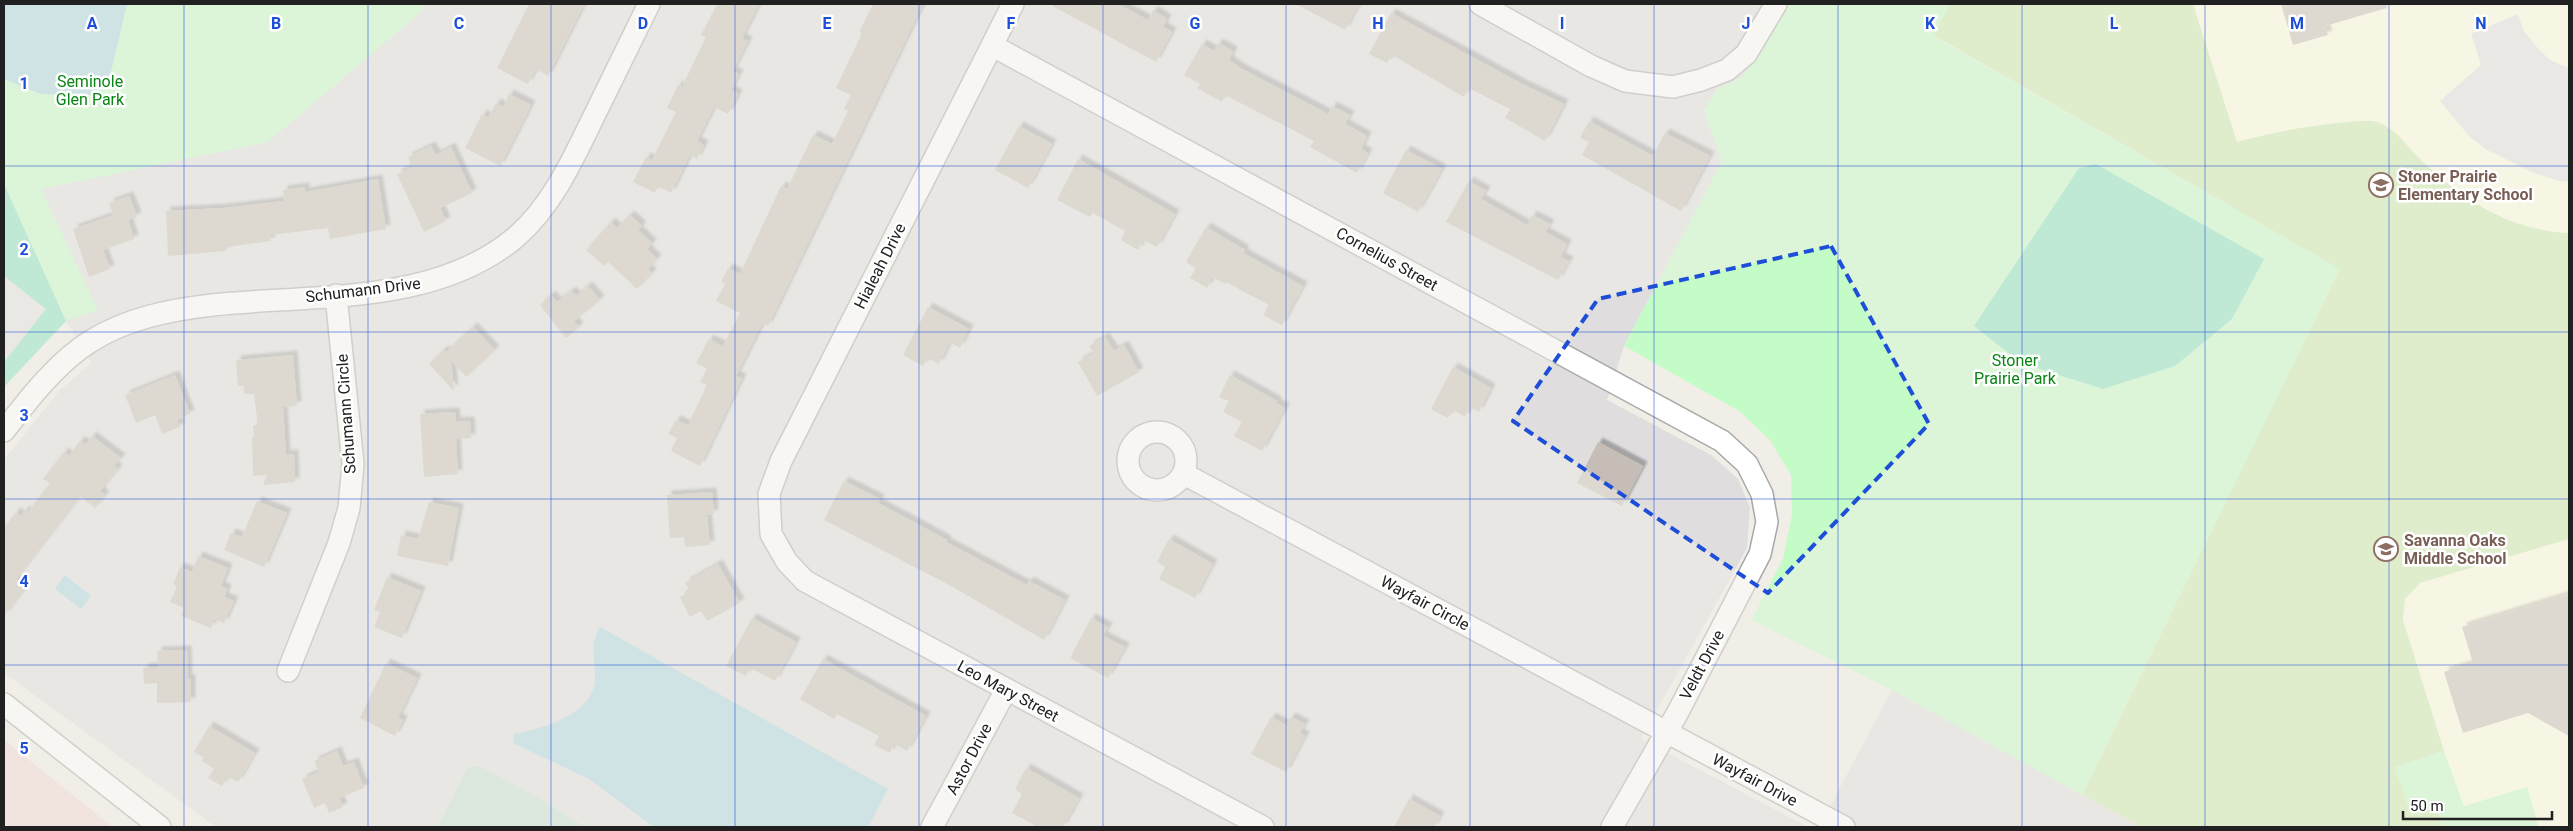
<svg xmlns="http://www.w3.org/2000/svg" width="2573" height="831" viewBox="0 0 2573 831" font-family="Roboto,sans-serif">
  <defs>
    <filter id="shadow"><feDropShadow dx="4.5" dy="-4.5" stdDeviation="1" flood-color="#0004"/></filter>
  </defs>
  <rect width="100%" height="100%" fill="#f1eee7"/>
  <path fill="#dfdddd" d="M4,4H1786L1743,77L1717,89L1704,111L1722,161L1624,346L1607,400L1711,455L1738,479L1750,507L1747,548L1641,739L1808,827H216L4,673V460L60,390L91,363L66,321L4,184Z
    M1892,690L2142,827H1819Z"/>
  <path fill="#f2d7d6" d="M4,740L13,747L113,827H4Z"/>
  <path fill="#ffffe2" d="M1950,4H2569V827H2142L2082,795L2339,269L1933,35Z"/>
  <path fill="#cbecac" d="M1950,4H2193L2237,142C2274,132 2301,127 2338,123C2349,122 2362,120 2373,121C2393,124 2408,148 2422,161C2462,200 2512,231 2569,233V539L2420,583L2405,599L2403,620L2444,751L2395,767L2437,807L2443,827H2142L2082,795L2339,269L1933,35Z"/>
  <path fill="#c3e0d3" d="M468,767H481L541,799L585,827H438Z"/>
  <path fill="#c4fcc8" d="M4,4H425L421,12L268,142L41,189L98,310L66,321L4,184Z
    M1786,4H1950L1933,36L2340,269L2082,795L1892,690L1751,620L1783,559L1792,514L1791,475L1770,440L1739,411L1624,346L1722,161L1704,111L1717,89L1743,77Z
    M2444,751L2464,806L2527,787L2539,827H2443L2436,807L2411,815L2395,767Z"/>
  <path fill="#83e2be" d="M2096,164L2264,259L2232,319L2175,366L2103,389L2021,363L1974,326L2079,168Z
    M4,184L66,321L4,387Z"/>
  <path fill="#e1e1e1" d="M2518,14L2524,31L2536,46L2550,60L2569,68V182L2558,181L2532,172L2487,150L2469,136L2440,101L2481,65L2471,34Z
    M4,276L46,309L4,362Z"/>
  <path fill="#a6d3e0" d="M4,4H127L110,76L93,95L41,94L4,79Z
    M65,575L91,596L81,609L55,589Z
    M600,627L888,789L868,827H654L589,779L513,743L514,734C544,728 597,714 595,675C595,654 589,646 600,627Z"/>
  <path fill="#c6beb6" filter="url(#shadow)" d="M529,4H584L548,76L536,69L528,84L497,68Z
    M717,4H759L742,38L748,41L733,71L739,74L731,90L738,94L728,114L714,107L697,141L704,145L697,159L690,155L671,193L658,186L655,193L633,182L646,157L652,160L676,112L667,108L678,85L682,87L706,37L701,35Z
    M873,4H923L768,326L762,324L736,376L742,378L700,466L671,451L677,438L668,434L676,420L688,425L707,385L700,382L707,369L696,363L709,339L723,346L740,313L716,301L725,284L721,282L728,268L740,274L781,186L787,189L813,135L832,144L848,111L844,109L851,95L836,88L862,33L859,32Z
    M1049,4H1118L1148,20L1153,10L1167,19L1163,27L1172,32L1156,62Z
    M1296,4H1359L1345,30Z
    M2281,4H2386L2387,8L2325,26L2328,35L2293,45Z
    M1391,13L1522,84L1564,104L1545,141L1505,118L1510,109L1469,88L1464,97L1392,55L1387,63L1369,54Z
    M1218,43L1233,51L1229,60L1240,68L1328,114L1332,106L1350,115L1345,124L1367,136L1361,149L1368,153L1357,173L1310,147L1314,141L1225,95L1222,102L1197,88L1200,84L1184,75L1202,44L1214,51Z
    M509,94L531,105L500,166L465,148L482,114L488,118L496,103L503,107Z
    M1589,121L1653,156L1665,133L1710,156L1681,211L1582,155L1589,142L1580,138Z
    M1019,126L1052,144L1028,188L995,170Z
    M431,146L436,155L451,147L472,193L440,208L446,221L424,232L397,174L412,167L408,157Z
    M1406,150L1442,169L1418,212L1383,193Z
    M1078,159L1175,214L1157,247L1143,240L1138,250L1121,240L1125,231L1093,213L1090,217L1057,200Z
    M378,179L386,229L330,239L328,228L270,235L271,241L226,247V251L168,256L166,211L224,208L284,201L283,190L305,187V192Z
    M1469,181L1486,191L1481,199L1527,225L1532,215L1550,224L1545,232L1567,244L1561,257L1569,261L1558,280L1446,222Z
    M129,196L137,217L128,220L134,239L103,250L110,269L89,277L73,229L113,215L109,203Z
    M630,215L642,226L638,230L652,243L647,249L657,259L648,269L652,273L637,289L608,262L604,266L586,250L611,222L617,228Z
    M1206,227L1245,250L1243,253L1303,286L1282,325L1263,315L1269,305L1226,282L1225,284L1213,277L1207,288L1190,278L1196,268L1186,262Z
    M588,286L600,300L574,321L579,327L566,338L540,305L551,295L557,302L572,291L576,296Z
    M928,307L969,329L960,348L950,342L939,364L927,358L923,366L903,355Z
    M473,327L495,350L466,377L451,360L454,391L429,364L444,350L446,352Z
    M1105,337L1114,351L1124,345L1139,372L1097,396L1078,362L1094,353L1089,346Z
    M293,355L297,406L283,407L286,455L294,454L295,482L263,485L267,475L253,476L252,437H254L253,425H258L254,394H244V386H238L236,360Z
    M1453,367L1491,388L1479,412L1470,407L1465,417L1453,410L1448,418L1431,409Z
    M175,375L190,414L177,420L180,427L162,434L155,415L136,423L125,395Z
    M1230,375L1277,401L1276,403L1285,408L1262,451L1234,436L1242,422L1223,412L1229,401L1219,397Z
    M455,412L456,422L470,421L471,438L456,439L458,474L424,477L420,414Z
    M92,436L121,458L114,466L118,469L100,491L105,495L95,508L80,496L16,579L26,587L4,616V528L16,512L21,516L25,510L28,512L50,483L43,479L64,452L69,456L80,441L86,444Z
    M1598,442L1643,466L1622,506L1577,483Z
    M844,481L880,499L878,503L947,540L946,542L1027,585L1029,581L1065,600L1044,640L951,586L824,520Z
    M712,492L714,514L707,515L710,545L685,547L684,537L670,538L667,495Z
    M257,501L287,513L264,567L224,550L231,533L242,537Z
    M429,502L459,508L448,566L397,556L401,535L418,539Z
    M1169,539L1213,564L1195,598L1159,579L1165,567L1157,562Z
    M198,556L228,568L221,586L227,589L224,597L234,601L224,623L215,619L211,628L181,616L184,608L170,602L177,586L173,584L180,567L192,572Z
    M718,564L740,603L707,621L701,611L690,617L680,597L690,591L685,583Z
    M387,577L421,591L402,638L374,627L380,612L374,610Z
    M2569,594V736L2528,713L2463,733L2444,672L2473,663L2462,627Z
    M752,618L796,642L775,681L750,668L746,676L726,666Z
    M1091,618L1108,627L1103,636L1125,647L1108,678L1070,658Z
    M187,650L188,679H191V702L157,703V683L144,684L143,668L158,667L157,651Z
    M823,659L926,716L907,751L894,744L890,753L874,745L879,736L837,714L834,719L800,699Z
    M386,663L417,678L398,718L403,720L395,736L360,718Z
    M1271,717L1286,725L1291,717L1305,724L1300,733L1305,736L1286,772L1251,754Z
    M209,726L255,753L238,782L228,777L222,786L208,778L214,769L202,761L204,758L194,752Z
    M337,751L343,766L354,762L364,788L339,798L343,807L329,813L325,803L314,808L302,779L319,772L314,761Z
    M1026,768L1079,798L1063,827H1038L1012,813L1022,794L1015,789Z
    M1409,799L1440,816L1434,827H1394Z"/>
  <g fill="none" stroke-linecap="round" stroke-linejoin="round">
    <defs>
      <path id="minor" d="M1013,4L781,461L769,494L771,534L787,562L805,581L1263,827
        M1480,4L1591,66L1625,81L1673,87L1701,80L1727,70L1746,54L1776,4
        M993,46L1722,441L1747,464L1762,494L1767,522L1760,554L1678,712L1612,827
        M4,431C28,400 57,362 91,341C128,318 170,310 212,305C311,294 435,306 516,237C553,205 574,157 595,114C613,77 631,40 649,4
        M1128 461a29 29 0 1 1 58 0a29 29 0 1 1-58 0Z
        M1184,474L1844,827
        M288,671L339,543L349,508L353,464L336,295
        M4,704L160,827
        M932,827L1006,690"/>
    </defs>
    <use href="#minor" stroke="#a8a8a8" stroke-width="24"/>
    <use href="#minor" stroke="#fff" stroke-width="21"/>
  </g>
  <path d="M0 0H2573V831H0ZM1831,246L1929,424L1768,593L1513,421L1598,299Z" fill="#f1eee7" fill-opacity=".55" fill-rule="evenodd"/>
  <path fill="none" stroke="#1d4ed8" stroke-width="4" stroke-dasharray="10 6" stroke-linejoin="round" d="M1831,246L1929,424L1768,593L1513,421L1598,299Z"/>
  <path fill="none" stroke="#1d4ed8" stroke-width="1" stroke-opacity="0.55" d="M184,4V827M368,4V827M551,4V827M735,4V827M919,4V827M1103,4V827M1286,4V827M1470,4V827M1654,4V827M1838,4V827M2022,4V827M2205,4V827M2389,4V827M4,166H2569M4,332H2569M4,499H2569M4,665H2569"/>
  <defs>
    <symbol id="school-ring" viewBox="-11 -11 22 22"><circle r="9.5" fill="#fff" stroke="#8d6e63" stroke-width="1.5"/><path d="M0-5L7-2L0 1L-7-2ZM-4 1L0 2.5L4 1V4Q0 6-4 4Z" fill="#8d6e63"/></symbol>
  </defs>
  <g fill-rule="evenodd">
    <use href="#school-ring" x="2367" y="171" width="28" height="28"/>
    <use href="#school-ring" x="2372" y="535" width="28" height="28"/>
  </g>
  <g text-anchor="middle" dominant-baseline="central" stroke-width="5" stroke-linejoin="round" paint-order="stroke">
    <g font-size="16" fill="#088513" stroke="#fff">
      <text x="90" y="81">Seminole<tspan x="90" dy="18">Glen Park</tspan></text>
      <text x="2015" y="360">Stoner<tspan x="2015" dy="18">Prairie Park</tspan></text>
    </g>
    <g font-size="16" font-weight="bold" fill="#785e54" stroke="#fff" text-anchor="start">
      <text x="2398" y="176">Stoner Prairie<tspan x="2398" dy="18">Elementary School</tspan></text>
      <text x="2404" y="540">Savanna Oaks<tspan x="2404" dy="18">Middle School</tspan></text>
    </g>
    <g font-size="16" fill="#212121" stroke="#fff">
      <text transform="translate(1387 259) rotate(29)">Cornelius Street</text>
      <text transform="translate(880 266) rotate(-63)">Hialeah Drive</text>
      <text transform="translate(363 290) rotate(-7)">Schumann Drive</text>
      <text transform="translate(346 414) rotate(-94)">Schumann Circle</text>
      <text transform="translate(1425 603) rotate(28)">Wayfair Circle</text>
      <text transform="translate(1702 665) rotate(-62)">Veldt Drive</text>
      <text transform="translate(1008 691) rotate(28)">Leo Mary Street</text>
      <text transform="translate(969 759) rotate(-62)">Astor Drive</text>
      <text transform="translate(1755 780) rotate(28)">Wayfair Drive</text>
    </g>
  </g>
  <g font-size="16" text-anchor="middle" font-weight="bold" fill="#1d4ed8" stroke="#fff" stroke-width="5" stroke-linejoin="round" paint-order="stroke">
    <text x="92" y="29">A</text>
    <text x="276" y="29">B</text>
    <text x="459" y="29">C</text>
    <text x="643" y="29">D</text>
    <text x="827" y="29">E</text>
    <text x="1011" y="29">F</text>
    <text x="1195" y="29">G</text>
    <text x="1378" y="29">H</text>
    <text x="1562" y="29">I</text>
    <text x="1746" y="29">J</text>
    <text x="1930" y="29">K</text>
    <text x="2114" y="29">L</text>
    <text x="2297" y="29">M</text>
    <text x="2481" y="29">N</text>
    <text x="24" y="89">1</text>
    <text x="24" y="255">2</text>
    <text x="24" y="421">3</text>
    <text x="24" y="587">4</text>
    <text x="24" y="754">5</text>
  </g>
  <rect width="2573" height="831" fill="none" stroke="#212121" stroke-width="10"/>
  <path d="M2403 811v8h149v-8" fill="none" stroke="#212121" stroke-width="2.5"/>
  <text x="2410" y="811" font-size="15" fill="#212121" stroke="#ffffff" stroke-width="4" paint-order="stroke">50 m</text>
</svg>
